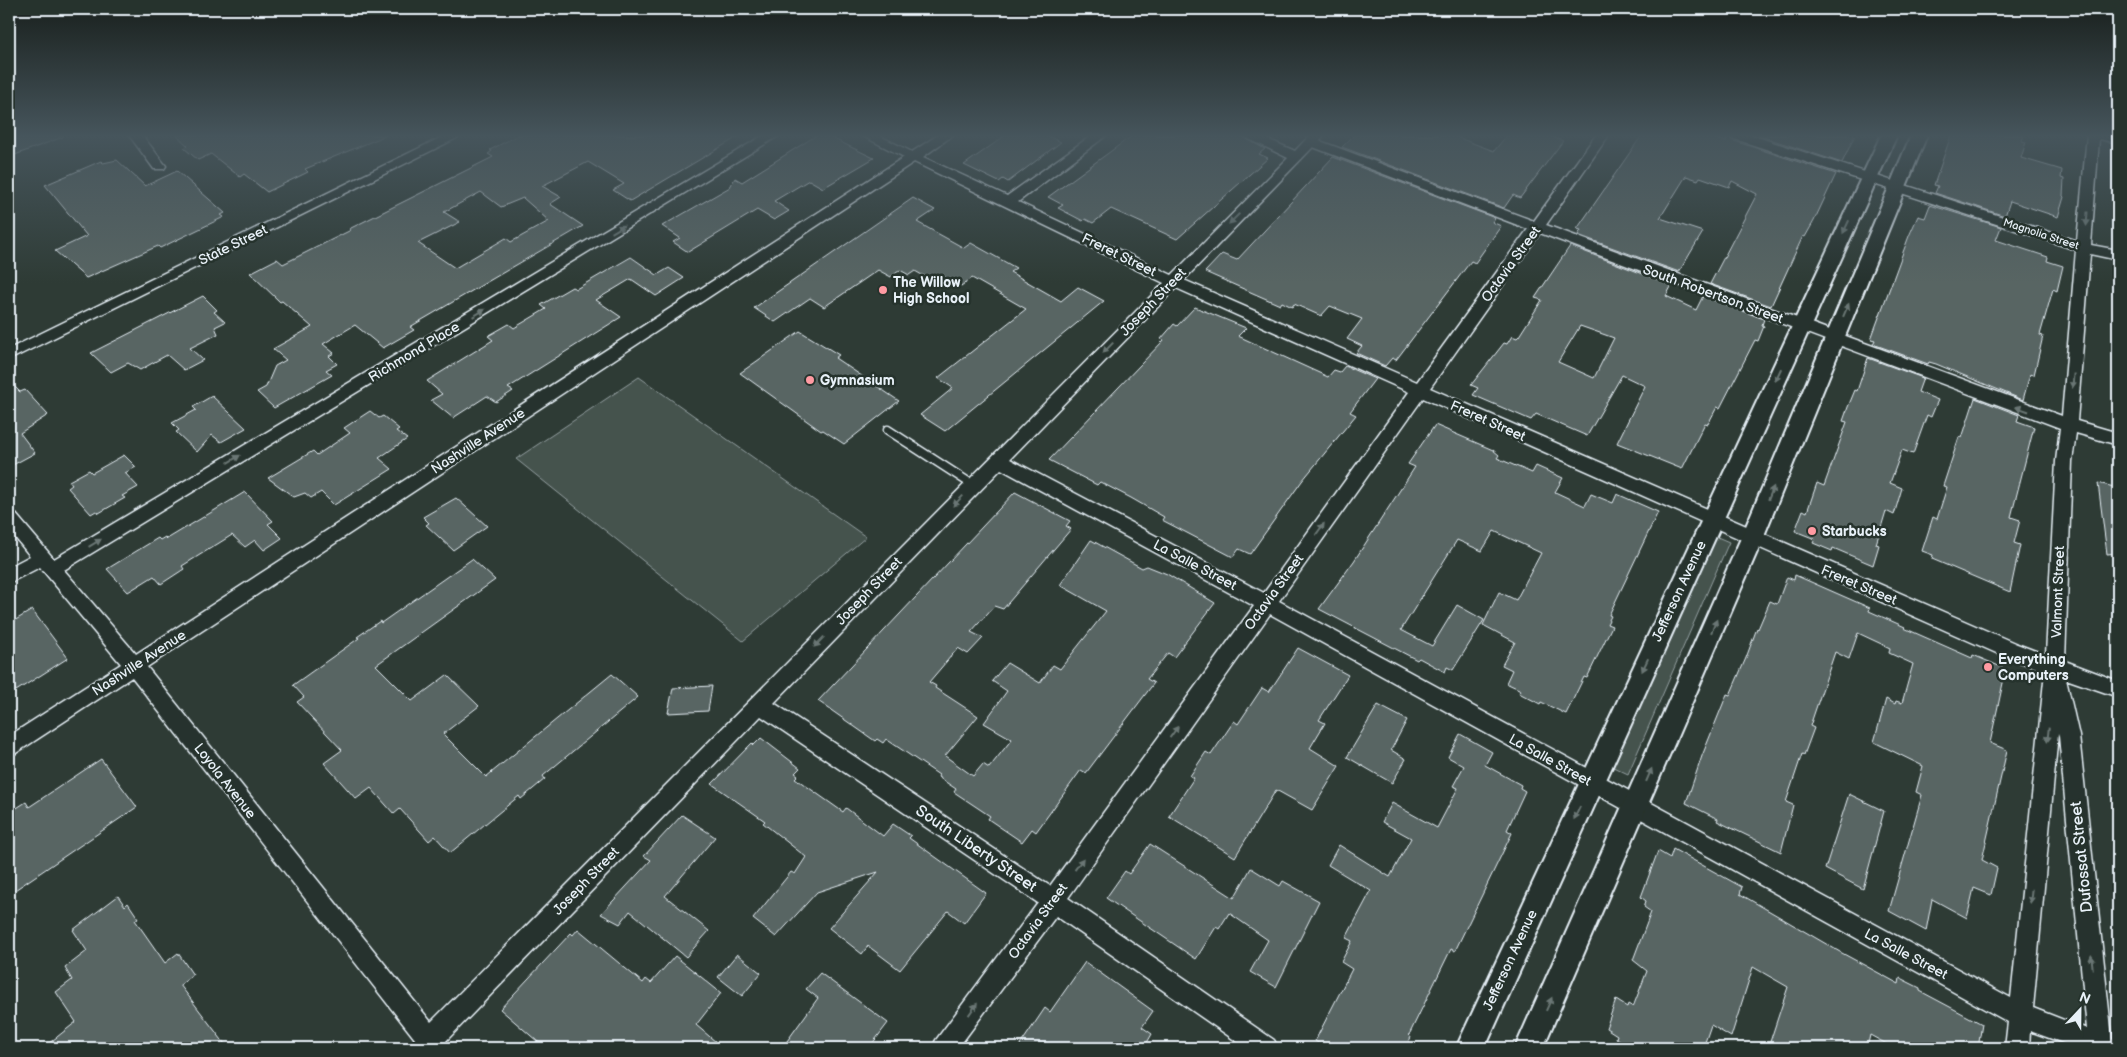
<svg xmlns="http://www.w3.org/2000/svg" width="2127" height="1057" viewBox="0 0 2127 1057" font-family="'Balsamiq Sans',sans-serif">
  <rect width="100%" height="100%" fill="#2e3b35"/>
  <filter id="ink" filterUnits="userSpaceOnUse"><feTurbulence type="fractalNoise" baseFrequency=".02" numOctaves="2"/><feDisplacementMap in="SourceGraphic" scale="10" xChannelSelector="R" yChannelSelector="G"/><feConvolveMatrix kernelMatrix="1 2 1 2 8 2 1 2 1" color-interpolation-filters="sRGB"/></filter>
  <g filter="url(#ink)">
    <path fill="#45524e" stroke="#96a2a3" d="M639,377L866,537L743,641L516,459Z
      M1715,536L1729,542L1628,774L1611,766Z"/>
    <path fill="#596563" stroke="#e8f1f8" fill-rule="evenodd" d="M9,135H63V137L15,155L9,148Z
      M176,135H387L305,169L308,172L267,192L244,174L240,177L211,154L198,160L184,148L188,146Z
      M518,135H741L630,201L613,190L624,184L588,162L542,186L561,197L550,204L583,226L410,327L414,330L383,348L355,325L323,344L334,353L329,356L337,364L326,370L332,375L274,408L257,392L266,387L275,366L286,360L273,349L312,327L282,301L280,302L250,273L277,259L283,264L351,230L349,229L493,157L488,154L492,151L490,150ZM481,192L501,207L523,198L549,221L511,242L506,238L455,268L418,243L460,222L444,212Z
      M817,135L832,138L874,158L823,188L809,180L774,201L789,211L774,220L757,210L688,252L673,242L680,238L662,226L730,187L735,178L742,182Z
      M1006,135H1045L1061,142L1008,182L1003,179L999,182L964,165Z
      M1133,135H1239L1265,149L1259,154L1268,158L1177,239L1111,209L1093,223L1085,219L1083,221L1058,208L1063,205L1048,197Z
      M1354,135H1451L1494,151L1507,135H1547L1563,141L1520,198L1513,195L1504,208L1342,147Z
      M1642,135H1705L1726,142L1727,135H1729L1731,140L1836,174L1814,221L1805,237L1803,236L1771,306L1710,284L1757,194L1732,181L1729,187L1700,177L1698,180L1686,176L1660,218L1703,232L1679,272L1578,235L1581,230L1577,229Z
      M1758,135H1855L1842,163Z
      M1951,135H2024L2022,141L2026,142L2021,158L2062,170L2061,178L2064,179L2063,196L2064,197L2058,217L2010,201L2005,216L1935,193L1938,186L1934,185Z
      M1333,157L1495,218L1492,222L1501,226L1475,263L1471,261L1396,360L1392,358L1385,366L1356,353L1362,346L1347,339L1362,319L1330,306L1321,316L1294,304L1292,307L1282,302L1280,305L1205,272L1222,254L1237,260Z
      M117,160L145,186L177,171L225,213L221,215L224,217L160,248L158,246L86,278L55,251L87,236L45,185L101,161L103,163Z
      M913,198L935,210L917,222L964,248L971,243L1016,268L1010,272L1061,301L1078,287L1104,301L945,431L920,415L953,388L938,378L1026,309L972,278L961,286L945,277L936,283L915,271L909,275L900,270L891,277L878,270L824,307L810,298L775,322L754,308Z
      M1930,205L2001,227L1996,240L2048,257L2047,261L2063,266L2057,291L2053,289L2040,335L2043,336L2034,375L2030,374L2023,400L1936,364L1929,362L1928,364L1873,344L1875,340L1871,339L1909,236L1918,216L1925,218Z
      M1570,246L1672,285L1666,296L1696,310L1703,296L1764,319L1762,325L1764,326L1758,341L1755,340L1720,408L1717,407L1708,424L1705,423L1682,469L1617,443L1645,386L1622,375L1587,436L1536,414L1531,420L1473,395L1478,388L1471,385L1504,343L1507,344L1512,336L1517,338L1519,336L1542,300L1535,298ZM1580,326L1614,338L1594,378L1558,362Z
      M631,257L657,275L669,268L684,278L656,296L631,279L596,300L621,317L508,388L513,391L496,402L487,396L453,418L431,400L442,394L427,381L493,340L488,336L509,324L514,328L546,309L541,305L572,287L576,289Z
      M203,296L217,310L214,312L225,322L215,327L218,334L190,348L203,360L184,370L167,355L140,370L128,363L111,372L91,353Z
      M1195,307L1246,328L1238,336L1328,377L1334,370L1340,372L1345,366L1375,379L1350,412L1356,415L1302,481L1250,554L1239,549L1233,557L1162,520L1164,517L1131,498L1100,482L1097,485L1049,460L1164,340L1161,339L1174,324L1177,326Z
      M800,331L839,355L835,358L899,401L844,444L823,430L821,431L740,373Z
      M1868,358L1923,378L1918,392L1938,400L1931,417L1927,415L1913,454L1902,450L1890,483L1902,488L1894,515L1886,511L1876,544L1879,545L1873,565L1833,548L1832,551L1813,543L1815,539L1795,531L1803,510L1807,512L1817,483L1824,486L1847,422L1843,421L1848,407L1855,390L1857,391Z
      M9,381L20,392L25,390L48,415L20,433L35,453L9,467Z
      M212,396L246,428L221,442L212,435L197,452L176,432L179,430L172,423L196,410L193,407Z
      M1975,398L2019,415L2017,421L2034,427L2011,517L2020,520L2014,543L2020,545L2010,592L1932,559L1933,555L1922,551L1933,517L1937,519L1947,487L1943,486L1959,437L1962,438Z
      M370,411L379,418L383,416L399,429L396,431L407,439L379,458L392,469L334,505L321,492L311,498L305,493L294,497L268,478L313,451L317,455L350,433L344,428Z
      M1435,425L1493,450L1499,455L1497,458L1532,473L1536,466L1563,478L1555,492L1585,506L1591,494L1613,503L1617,494L1658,512L1609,615L1611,616L1607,624L1612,626L1587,678L1584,677L1566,714L1541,702L1540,704L1519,693L1521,690L1506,683L1512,670L1502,665L1515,642L1483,625L1499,592L1516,600L1541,553L1494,531L1482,551L1457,540L1401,630L1432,646L1457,605L1484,620L1453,670L1447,667L1445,672L1419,658L1417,660L1319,609L1354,561L1415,467L1408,464Z
      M124,455L136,467L125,473L138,487L122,496L125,498L99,513L96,511L91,514L68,488L72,485L69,481L89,470L92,473Z
      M2098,483L2118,488V553L2107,554Z
      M245,492L273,521L268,524L282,538L264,550L255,540L245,547L232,535L182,566L184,569L161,584L154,576L128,592L107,569L158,538L160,540L165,537L167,539Z
      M1015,492L1070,521L1066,526L1071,529L1003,609L994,606L971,632L983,638L968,654L958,648L929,682L936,686L935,688L978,716L945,756L973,776L983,764L989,768L1012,739L984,723L1007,691L992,681L1007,663L1040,683L1053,665L1060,669L1106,611L1060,585L1091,540L1142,568L1147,566L1167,574L1215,603L1174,657L1168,653L1147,679L1154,683L1086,773L1081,770L1036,832L1032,829L1022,842L988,819L990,816L954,792L956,789L938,777L939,775L886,739L883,743L877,739L875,741L818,701Z
      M456,498L487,526L453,550L426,525L429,523L423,517Z
      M472,559L495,580L376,665L412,701L447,675L479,706L443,734L486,777L612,674L638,697L543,776L545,779L521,799L519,796L450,853L435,836L429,841L400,809L394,814L371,788L356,799L324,763L342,750L297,702L304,697L293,685L359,638L357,637L380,621L381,623Z
      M1795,575L1870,608L1869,611L1905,627L1904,628L1972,658L1973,655L2006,669L1990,743L2007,750L1982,860L1997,868L1991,895L1974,888L1967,918L1932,899L1926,931L1889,911L1922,795L1916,792L1923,766L1874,742L1886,699L1895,704L1896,701L1902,703L1913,664L1889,653L1890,648L1858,633L1849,659L1835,652L1810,726L1814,728L1804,755L1802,754L1786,802L1793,805L1781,852L1717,821L1718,819L1686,803L1702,756L1727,694L1730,695L1746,658L1757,628L1758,629L1770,601L1777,604L1787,577L1794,580Z
      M32,610L68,658L16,691L9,682V624Z
      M1298,648L1348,675L1319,720L1325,723L1310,748L1339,766L1312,810L1276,790L1235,857L1169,816L1194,778L1190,776L1206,752L1211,755L1234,721L1238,724L1262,688L1269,692Z
      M712,686L708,711L668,713L673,688Z
      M1378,705L1407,720L1391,750L1406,759L1392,783L1347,757Z
      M1460,734L1492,752L1485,765L1521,785L1520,788L1525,791L1507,830L1512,833L1455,951L1451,949L1409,1035L1411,1037L1406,1048H1326L1315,1041L1352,969L1341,962L1352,941L1346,938L1371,891L1328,865L1339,845L1390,877L1411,838L1382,822L1392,803L1437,828L1458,788L1453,786L1464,766L1448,757Z
      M761,738L800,768L795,773L798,775L795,778L843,812L846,808L883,836L893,824L911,836L909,838L986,893L964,923L948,911L900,970L868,946L862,954L829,928L878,872L817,892L776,937L753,919L791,872L795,874L806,857L763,823L765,821L712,784L752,743L754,745Z
      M101,759L137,807L9,894V813L26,802L29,807Z
      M1849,794L1884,811L1863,889L1825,869Z
      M682,815L715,837L665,896L709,931L686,957L630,911L620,924L601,914L651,860L644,856Z
      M1150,844L1234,898L1251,868L1280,886L1283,881L1319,901L1276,987L1250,972L1268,940L1229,913L1219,929L1216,927L1196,959L1106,898L1125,871L1129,874Z
      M1673,849L1742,887L1740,894L1840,952L1899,984L1900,978L1920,988V991L1982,1024L1978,1048H1894L1870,1035L1867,1048H1768L1788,987L1753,967L1731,1037L1711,1025L1703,1048H1633L1616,1038L1617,1035L1606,1028L1616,1000L1627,1007L1628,1004L1633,1007L1647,971L1633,960L1651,912L1644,907L1646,901L1641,897L1658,851L1670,858Z
      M118,896L125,906L128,903L138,918L135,920L165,963L178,953L193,975L180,985L228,1048H43L76,1022L56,992L72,980L65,968L87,951L73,930Z
      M578,929L643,983L646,979L651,983L675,956L721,993L696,1025L723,1048H545L500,1009L571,933L573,935Z
      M737,954L761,973L742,996L718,977Z
      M1085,962L1153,1011L1142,1027L1152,1034L1144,1048H1018L1045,1008L1050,1012Z
      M820,973L888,1023L869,1048H782L818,998L806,989Z"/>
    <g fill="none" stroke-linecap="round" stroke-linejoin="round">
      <defs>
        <path id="service" d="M888,430L973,485"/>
        <path id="minor" d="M129,135H142L166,166L164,169H154Z
          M446,135H463L9,360V349Z
          M764,135H780L64,570L136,654L904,157L861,135H878L912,152L938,135H953L923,157L1007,196L1092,135H1107L1018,202L1172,275L1288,158L1241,135H1258L1295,151L1310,135H1324L1320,141L1534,221L1596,135H1609L1546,225L2062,416L2076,250L1732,138L1731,135H1751L2077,241L2087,135H2118V143L2099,139L2091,245L2118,250V260L2090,254L2077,421L2118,433V445L2076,433L2072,461L2065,661L2118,681V697L2066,679L2079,736L2112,1038L2116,1040L2118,1048H2077L2030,1031L2029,1048H2005L2008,1022L1270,614L1068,898L1274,1040L1278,1048H1246L1056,916L958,1048H932L936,1040L1038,903L761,716L446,1041L449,1048H410L415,1039L132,677L16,753L9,756V736L121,664L40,567L9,583V567L30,556L9,530V511L15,513L54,559ZM1313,147L1528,229L1417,382L1184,280ZM914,162L1164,283L431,1022L147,667ZM1540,233L2060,428L2056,461L2046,655L2017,644L1430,388ZM1176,288L1409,392L1264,593L1010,459ZM1423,398L2003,656L2045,671L2011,998L1279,601ZM1001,469L1254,606L1050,886L774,703ZM2058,733L2059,736L2087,1029L2033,1008Z"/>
        <path id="tertiary" d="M1881,135H1897L1485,1048H1456Z
          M1911,135H1927L1763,538L1543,1048H1515L1741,538Z"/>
      </defs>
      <use href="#service" stroke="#e8f1f8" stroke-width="11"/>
      <use href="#minor" stroke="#e8f1f8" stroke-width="3"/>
      <use href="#tertiary" stroke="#e8f1f8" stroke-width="4"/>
      <use href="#service" stroke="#26332d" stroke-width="8"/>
      <use href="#minor" fill="#26332d" fill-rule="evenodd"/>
      <use href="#tertiary" fill="#26332d" fill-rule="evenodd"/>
    </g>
    <defs><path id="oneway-solid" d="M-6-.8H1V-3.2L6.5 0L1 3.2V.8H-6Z" transform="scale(1.25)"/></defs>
    <g fill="#6a7674">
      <use href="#oneway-solid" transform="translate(1234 219) rotate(135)"/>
      <use href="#oneway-solid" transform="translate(2087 219) rotate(94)"/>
      <use href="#oneway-solid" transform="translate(1846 227) rotate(115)"/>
      <use href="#oneway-solid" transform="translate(618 229) rotate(-31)"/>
      <use href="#oneway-solid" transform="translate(1846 310) rotate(-67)"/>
      <use href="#oneway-solid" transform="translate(479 313) rotate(-31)"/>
      <use href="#oneway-solid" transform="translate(1108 348) rotate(134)"/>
      <use href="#oneway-solid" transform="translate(1778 375) rotate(115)"/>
      <use href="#oneway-solid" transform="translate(2073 381) rotate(95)"/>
      <use href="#oneway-solid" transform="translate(2022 409) rotate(-161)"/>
      <use href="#oneway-solid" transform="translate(234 459) rotate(-31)"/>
      <use href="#oneway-solid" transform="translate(1771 493) rotate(-68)"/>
      <use href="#oneway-solid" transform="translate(958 501) rotate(134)"/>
      <use href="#oneway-solid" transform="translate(1320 529) rotate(-54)"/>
      <use href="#oneway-solid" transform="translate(95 543) rotate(-31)"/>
      <use href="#oneway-solid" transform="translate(1714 626) rotate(-67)"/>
      <use href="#oneway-solid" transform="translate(819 642) rotate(134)"/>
      <use href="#oneway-solid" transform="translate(1645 665) rotate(115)"/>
      <use href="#oneway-solid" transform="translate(1174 732) rotate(-54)"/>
      <use href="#oneway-solid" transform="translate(2048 735) rotate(96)"/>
      <use href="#oneway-solid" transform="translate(1649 775) rotate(-67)"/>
      <use href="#oneway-solid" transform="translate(1577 813) rotate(115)"/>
      <use href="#oneway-solid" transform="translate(1079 864) rotate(-54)"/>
      <use href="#oneway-solid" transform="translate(2031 896) rotate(96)"/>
      <use href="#oneway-solid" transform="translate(2092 962) rotate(-96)"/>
      <use href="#oneway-solid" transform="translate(1549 1004) rotate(-66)"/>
      <use href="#oneway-solid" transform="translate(973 1009) rotate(-54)"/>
    </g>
  </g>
  <linearGradient id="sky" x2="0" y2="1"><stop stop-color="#19201d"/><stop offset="0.48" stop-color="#46555c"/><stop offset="1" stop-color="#46555c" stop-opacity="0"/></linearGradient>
  <rect width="2127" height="283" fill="url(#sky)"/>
  <g fill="#ff9aa2" stroke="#26332d" stroke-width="2">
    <circle cx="883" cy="290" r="5"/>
    <circle cx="810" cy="380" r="5"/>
    <circle cx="1812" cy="531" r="5"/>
    <circle cx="1988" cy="667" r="5"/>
  </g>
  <g text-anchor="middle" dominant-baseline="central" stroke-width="5" stroke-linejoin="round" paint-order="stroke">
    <g font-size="11" fill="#e8f1f8" stroke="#26332d">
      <text transform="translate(2041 234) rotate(18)">Magnolia Street</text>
    </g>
    <g font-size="14" fill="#e8f1f8" stroke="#26332d">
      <text transform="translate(233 245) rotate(-26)">State Street</text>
      <text transform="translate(1119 255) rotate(26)">Freret Street</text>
      <text transform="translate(1511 264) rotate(-54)">Octavia Street</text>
      <text transform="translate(1713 294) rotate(20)">South Robertson Street</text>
      <text transform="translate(1153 302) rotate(-46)">Joseph Street</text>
      <text transform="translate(414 352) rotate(-31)">Richmond Place</text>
      <text transform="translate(1488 421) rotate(24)">Freret Street</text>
      <text transform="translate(478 441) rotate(-33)">Nashville Avenue</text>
      <text transform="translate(1195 565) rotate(28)">La Salle Street</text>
      <text transform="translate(1859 585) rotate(23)">Freret Street</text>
      <text transform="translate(869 591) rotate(-46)">Joseph Street</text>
      <text transform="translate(1679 591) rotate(-65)">Jefferson Avenue</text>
      <text transform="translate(1274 592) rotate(-54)">Octavia Street</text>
      <text transform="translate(2058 592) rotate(-88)">Valmont Street</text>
      <text transform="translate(139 663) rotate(-33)">Nashville Avenue</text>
      <text transform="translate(1550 760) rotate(29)">La Salle Street</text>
      <text transform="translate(225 781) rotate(52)">Loyola Avenue</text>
      <text transform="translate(586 881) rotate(-46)">Joseph Street</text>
      <text transform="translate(1038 921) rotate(-54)">Octavia Street</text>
      <text transform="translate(1906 954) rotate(28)">La Salle Street</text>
      <text transform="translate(1510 960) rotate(-65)">Jefferson Avenue</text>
    </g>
    <g font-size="14" font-weight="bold" fill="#e8f1f8" stroke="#26332d" text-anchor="start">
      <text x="893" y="282">The Willow<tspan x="893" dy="16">High School</tspan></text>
      <text x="820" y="380">Gymnasium</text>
      <text x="1822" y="531">Starbucks</text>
      <text x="1998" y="659">Everything<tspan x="1998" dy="16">Computers</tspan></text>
    </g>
    <g font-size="16" fill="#e8f1f8" stroke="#26332d">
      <text transform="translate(976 849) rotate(34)">South Liberty Street</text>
      <text transform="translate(2082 857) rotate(-96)">Dufossat Street</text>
    </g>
  </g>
  <rect width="2127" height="1057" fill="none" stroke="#26332d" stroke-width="30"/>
  <rect x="15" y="15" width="2097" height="1027" fill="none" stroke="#e8f1f8" stroke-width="2" filter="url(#ink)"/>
  <g transform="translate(2080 1010) rotate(22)" stroke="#26332d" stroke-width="4" paint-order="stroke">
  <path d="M0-4L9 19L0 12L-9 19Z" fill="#e8f1f8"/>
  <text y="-8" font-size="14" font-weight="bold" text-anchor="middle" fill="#e8f1f8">N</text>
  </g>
</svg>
